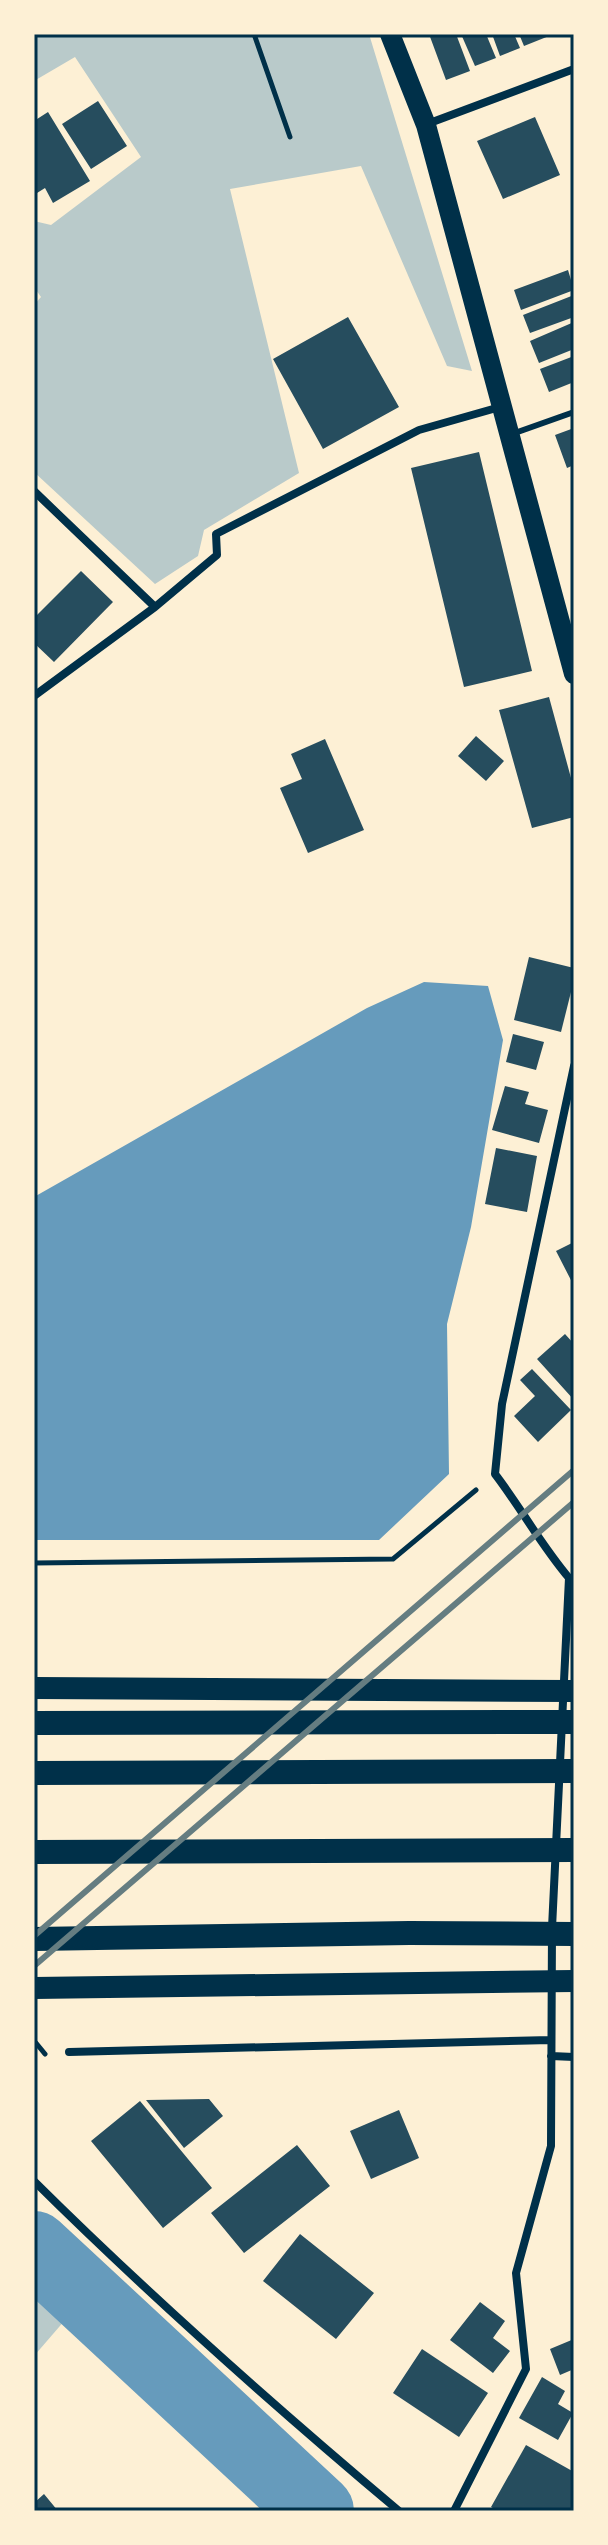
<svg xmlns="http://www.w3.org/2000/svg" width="608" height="2545" viewBox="0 0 608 2545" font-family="'IBM Plex Sans',sans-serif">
  <rect width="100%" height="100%" fill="#fdf0d5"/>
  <path fill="#b9caca" d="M34,34H369L472,371L447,366L361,166L230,189L299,473L204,530L198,556L155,584L34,472V305L41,297L34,287V221L51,225L141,157L75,57L34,81Z
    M34,2275L72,2312L34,2356Z"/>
  <path fill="#669bbc" d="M424,982L488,986L503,1040L471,1227L447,1324L449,1474L379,1540H34V1197L367,1008Z"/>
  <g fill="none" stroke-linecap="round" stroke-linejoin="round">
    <path stroke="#669bbc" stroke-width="74" d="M34,2248L317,2511"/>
  </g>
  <path fill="#264d5e" d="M429,34H456L470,71L446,80Z
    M461,34H486L496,58L475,66Z
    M492,34H514L520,48L500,56Z
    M519,34H548L549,36L524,46Z
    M98,101L127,146L91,169L62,124Z
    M48,112L90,181L53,203L45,188L37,193L34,188V121Z
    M535,117L560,175L503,199L477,141Z
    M568,270L574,290L521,310L514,290Z
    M574,295V317L530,333L523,315Z
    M348,317L399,407L323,449L273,359Z
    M574,322V349L539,363L530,341Z
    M574,356V382L549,392L540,369Z
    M574,428V465L567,468L555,435Z
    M479,452L532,671L464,687L411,468Z
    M81,571L113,602L54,662L34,643V618Z
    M549,697L574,789V817L532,828L499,710Z
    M476,736L504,761L486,781L458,756Z
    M325,739L364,830L308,853L280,788L302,779L291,754Z
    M529,957L574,968V980L561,1032L514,1020Z
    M513,1034L544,1042L536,1070L506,1062Z
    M505,1086L529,1092L525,1104L548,1110L539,1143L492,1130Z
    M496,1148L537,1156L527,1212L485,1204Z
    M574,1242V1286L556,1251Z
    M565,1334L574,1344V1400L537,1359Z
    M532,1369L571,1410L538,1442L514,1416L535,1396L520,1380Z
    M209,2099L223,2116L184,2148L146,2100Z
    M140,2101L212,2188L163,2228L91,2141Z
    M399,2110L419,2158L371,2179L350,2131Z
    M297,2145L330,2186L244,2253L211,2213Z
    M300,2234L374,2293L336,2339L263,2281Z
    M480,2302L505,2321L493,2338L510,2351L493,2373L450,2340Z
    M574,2339V2369L560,2375L550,2349Z
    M422,2349L488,2393L459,2437L393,2393Z
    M542,2377L565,2391L558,2404L573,2413L558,2440L519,2418Z
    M526,2445L574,2472V2511H498L491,2507Z
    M44,2494L58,2511H34V2503Z"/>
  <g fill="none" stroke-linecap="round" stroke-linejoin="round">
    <path stroke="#003049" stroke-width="5" d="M254,34L290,137
      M34,1563L393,1559L476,1490
      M34,2045L36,2043L45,2054"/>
    <path stroke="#003049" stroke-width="6" d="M512,434L574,412"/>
    <path stroke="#003049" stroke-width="8" d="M427,124L574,69
      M34,491L155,607
      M34,696L155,607L217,555L216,534L419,430L500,407
      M573,1578H569C541,1545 521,1508 495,1474L502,1404L574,1066
      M69,2052L551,2040
      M551,2056L574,2057
      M34,2181C151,2297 273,2405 399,2511
      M454,2511L526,2369L516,2273L551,2146L552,1928L569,1578"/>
    <path stroke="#003049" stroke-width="20" d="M390,34L426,125L574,674"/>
    <path stroke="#003049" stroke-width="22" d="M34,1688L574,1691
      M34,1988L574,1981"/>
    <path stroke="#003049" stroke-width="24" d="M34,1723L574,1722
      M34,1773L574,1771
      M34,1852L574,1850
      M34,1939L409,1933L574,1934"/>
    <path stroke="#657d81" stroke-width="6" d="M34,1936L574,1470
      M34,1966L574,1502"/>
  </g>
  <rect width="608" height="2545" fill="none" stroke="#fdf0d5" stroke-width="72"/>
  <rect x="36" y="36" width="536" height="2473" fill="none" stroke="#003049" stroke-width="3"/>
</svg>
